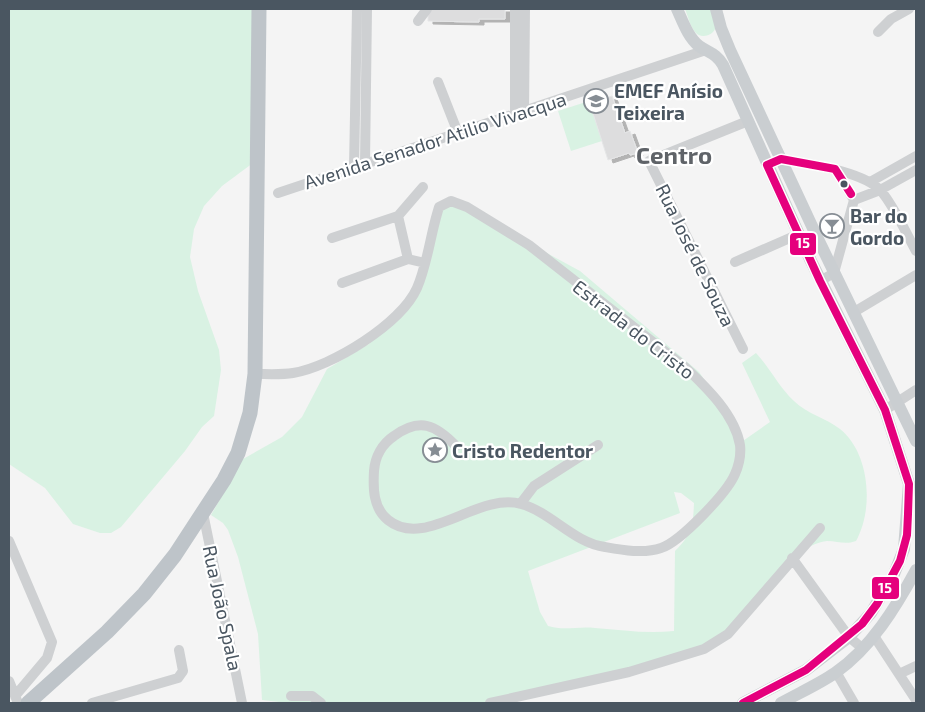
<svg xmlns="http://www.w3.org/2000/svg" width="925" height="712" viewBox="0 0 925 712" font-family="'Exo 2',sans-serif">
  <defs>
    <filter id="shadow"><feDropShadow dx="5" dy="3" stdDeviation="0" flood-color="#0004"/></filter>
  </defs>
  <rect width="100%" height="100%" fill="#f4f4f4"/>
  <path fill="#d9f2e3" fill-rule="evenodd" d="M9,9H256L253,163L222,186L204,206L194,229L190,257L198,291L219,350L221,370L214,416L202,427L185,451L121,527L111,533H100L73,524L45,488L9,464Z
    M685,9H712C713,14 716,20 716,25C716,35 701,40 695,32C690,26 688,16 685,9Z
    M589,101L602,141L571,151L558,111Z
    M449,200L580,271L699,372L731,418L740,443L770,422L742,363L756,353C770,368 779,387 794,401C807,414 826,418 840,429C870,453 874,509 856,541C845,545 838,541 827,541C818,542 811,546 804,549L729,634L672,659L507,695L481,703H288L262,700L258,634L238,557L228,530L223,523L211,515L243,459L282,437L302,417L327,369L369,344L407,297L422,270L441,211ZM674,492L681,493L694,503C693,527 692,534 675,551L674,631C647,634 622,630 595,628C578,626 564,631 548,626L540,612L528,571L680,513Z"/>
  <path fill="#ddddde" stroke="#e5e6e7" filter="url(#shadow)" d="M431,9H505V19H479V22L428,21V13Z
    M612,96L625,133L630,131L638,153L630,155L629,153L608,160L590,104Z"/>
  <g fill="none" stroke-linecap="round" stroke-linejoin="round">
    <path stroke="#ced0d2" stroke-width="10" d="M515,9V114
      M418,21L427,9
      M878,32L891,19L909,9
      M438,82L458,133
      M524,111L525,9
      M776,161L781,159C807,164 863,171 881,191C894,206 906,233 916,251
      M365,163L367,9
      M354,167L357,9
      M870,182L916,156
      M278,193L706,50
      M854,200L880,190L916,170
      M398,216L408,259
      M332,238L398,216L423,187
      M735,262L799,234
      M820,281L834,273L854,200L835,169
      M342,283L408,259L425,263
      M854,312L916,275
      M743,349L649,161L748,121
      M255,374C267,374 281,375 293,373C331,367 401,324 417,288C427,265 430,238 437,214L439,207L451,201L467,207L529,245L686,368C707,388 735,415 740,445C741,454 739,465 735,474C727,493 680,542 661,548C644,554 622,550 605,547C574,543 551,512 521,504C478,492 425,550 388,520C373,508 373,488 374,471C375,457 382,444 394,436C420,417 436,425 456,446
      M885,410L916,390
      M521,503L534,486L598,445
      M203,513L242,703
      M9,541L52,642L47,658L15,696
      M792,558L849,637L862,648
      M874,636L916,700
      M836,672L854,703
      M899,674L916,666
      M9,681L18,703
      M291,696H312L321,703
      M92,703L178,678L183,671L179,650
      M490,703L629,672L704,649L728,634L820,528"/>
    <path stroke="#caced1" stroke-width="12" d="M677,9C683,22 688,37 699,46C709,53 716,53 723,65L810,259L885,410L909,484L904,549L894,574L871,613L849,637L806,670L743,703
      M716,9L721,28L730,50L818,239L916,441
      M781,703C799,693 819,684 835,673C871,648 896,607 916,570"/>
    <path stroke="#bec4c9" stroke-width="15" d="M28,703L107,632L144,594L175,555L224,480L238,453L250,413L255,374L259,9"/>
    <defs>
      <path id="bus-1" d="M743,703L806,670L862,624L877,604L900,561L907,535L908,514L909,484L885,410L820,281L767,165L781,159L835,169L851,194"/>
    </defs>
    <use href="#bus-1" stroke="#fff" stroke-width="11"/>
    <use href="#bus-1" stroke="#e5007d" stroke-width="8"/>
  </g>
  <defs>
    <symbol id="school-ring" viewBox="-11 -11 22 22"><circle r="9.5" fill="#fff" stroke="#868d94" stroke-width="1.5"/><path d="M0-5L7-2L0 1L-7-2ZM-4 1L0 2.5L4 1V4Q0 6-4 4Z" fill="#868d94"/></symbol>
    <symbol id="bar-ring" viewBox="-11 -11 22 22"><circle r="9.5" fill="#fff" stroke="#868d94" stroke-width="1.5"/><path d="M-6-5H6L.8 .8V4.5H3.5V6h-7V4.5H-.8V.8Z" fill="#868d94"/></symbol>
    <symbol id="sight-ring" viewBox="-11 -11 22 22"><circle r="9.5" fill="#fff" stroke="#868d94" stroke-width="1.5"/><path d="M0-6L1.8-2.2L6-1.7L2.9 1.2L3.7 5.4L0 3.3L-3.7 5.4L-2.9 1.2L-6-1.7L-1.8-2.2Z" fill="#868d94"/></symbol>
  </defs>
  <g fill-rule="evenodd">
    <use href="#school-ring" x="582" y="87" width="28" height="28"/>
    <use href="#bar-ring" x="818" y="212" width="28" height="28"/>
    <use href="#sight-ring" x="421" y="436" width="28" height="28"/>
  </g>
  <circle fill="#4a5661" stroke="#fff" stroke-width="2" cx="844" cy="184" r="4.5"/>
  <g text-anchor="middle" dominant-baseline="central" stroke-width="4.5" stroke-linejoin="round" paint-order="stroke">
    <g font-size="19" font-weight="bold" fill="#4a5661" stroke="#fff" text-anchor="start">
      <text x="614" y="90">EMEF Anísio<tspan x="614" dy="22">Teixeira</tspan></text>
      <text x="850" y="215">Bar do<tspan x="850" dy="22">Gordo</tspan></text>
      <text x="452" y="450">Cristo Redentor</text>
    </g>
    <g font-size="19" fill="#4a5661" stroke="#fff">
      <text transform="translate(435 140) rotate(-18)">Avenida Senador Atilio Vivacqua</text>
      <text transform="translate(696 255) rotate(64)">Rua José de Souza</text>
      <text transform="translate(634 329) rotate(38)">Estrada do Cristo</text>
      <text transform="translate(223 608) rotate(78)">Rua João Spala</text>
    </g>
    <g font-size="24" font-weight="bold" fill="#5f6368" stroke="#fff">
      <text x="674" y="154">Centro</text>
    </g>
  </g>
  <g stroke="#fff" stroke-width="2">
    <rect x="789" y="232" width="28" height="24" rx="5" fill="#e5007d"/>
    <rect x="871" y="576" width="29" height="24" rx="5" fill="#e5007d"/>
  </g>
  <g font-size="14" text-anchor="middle" font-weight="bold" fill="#fff">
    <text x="803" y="248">15</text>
    <text x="885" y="593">15</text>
  </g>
  <rect width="925" height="712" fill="none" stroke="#4a5661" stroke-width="20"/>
</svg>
